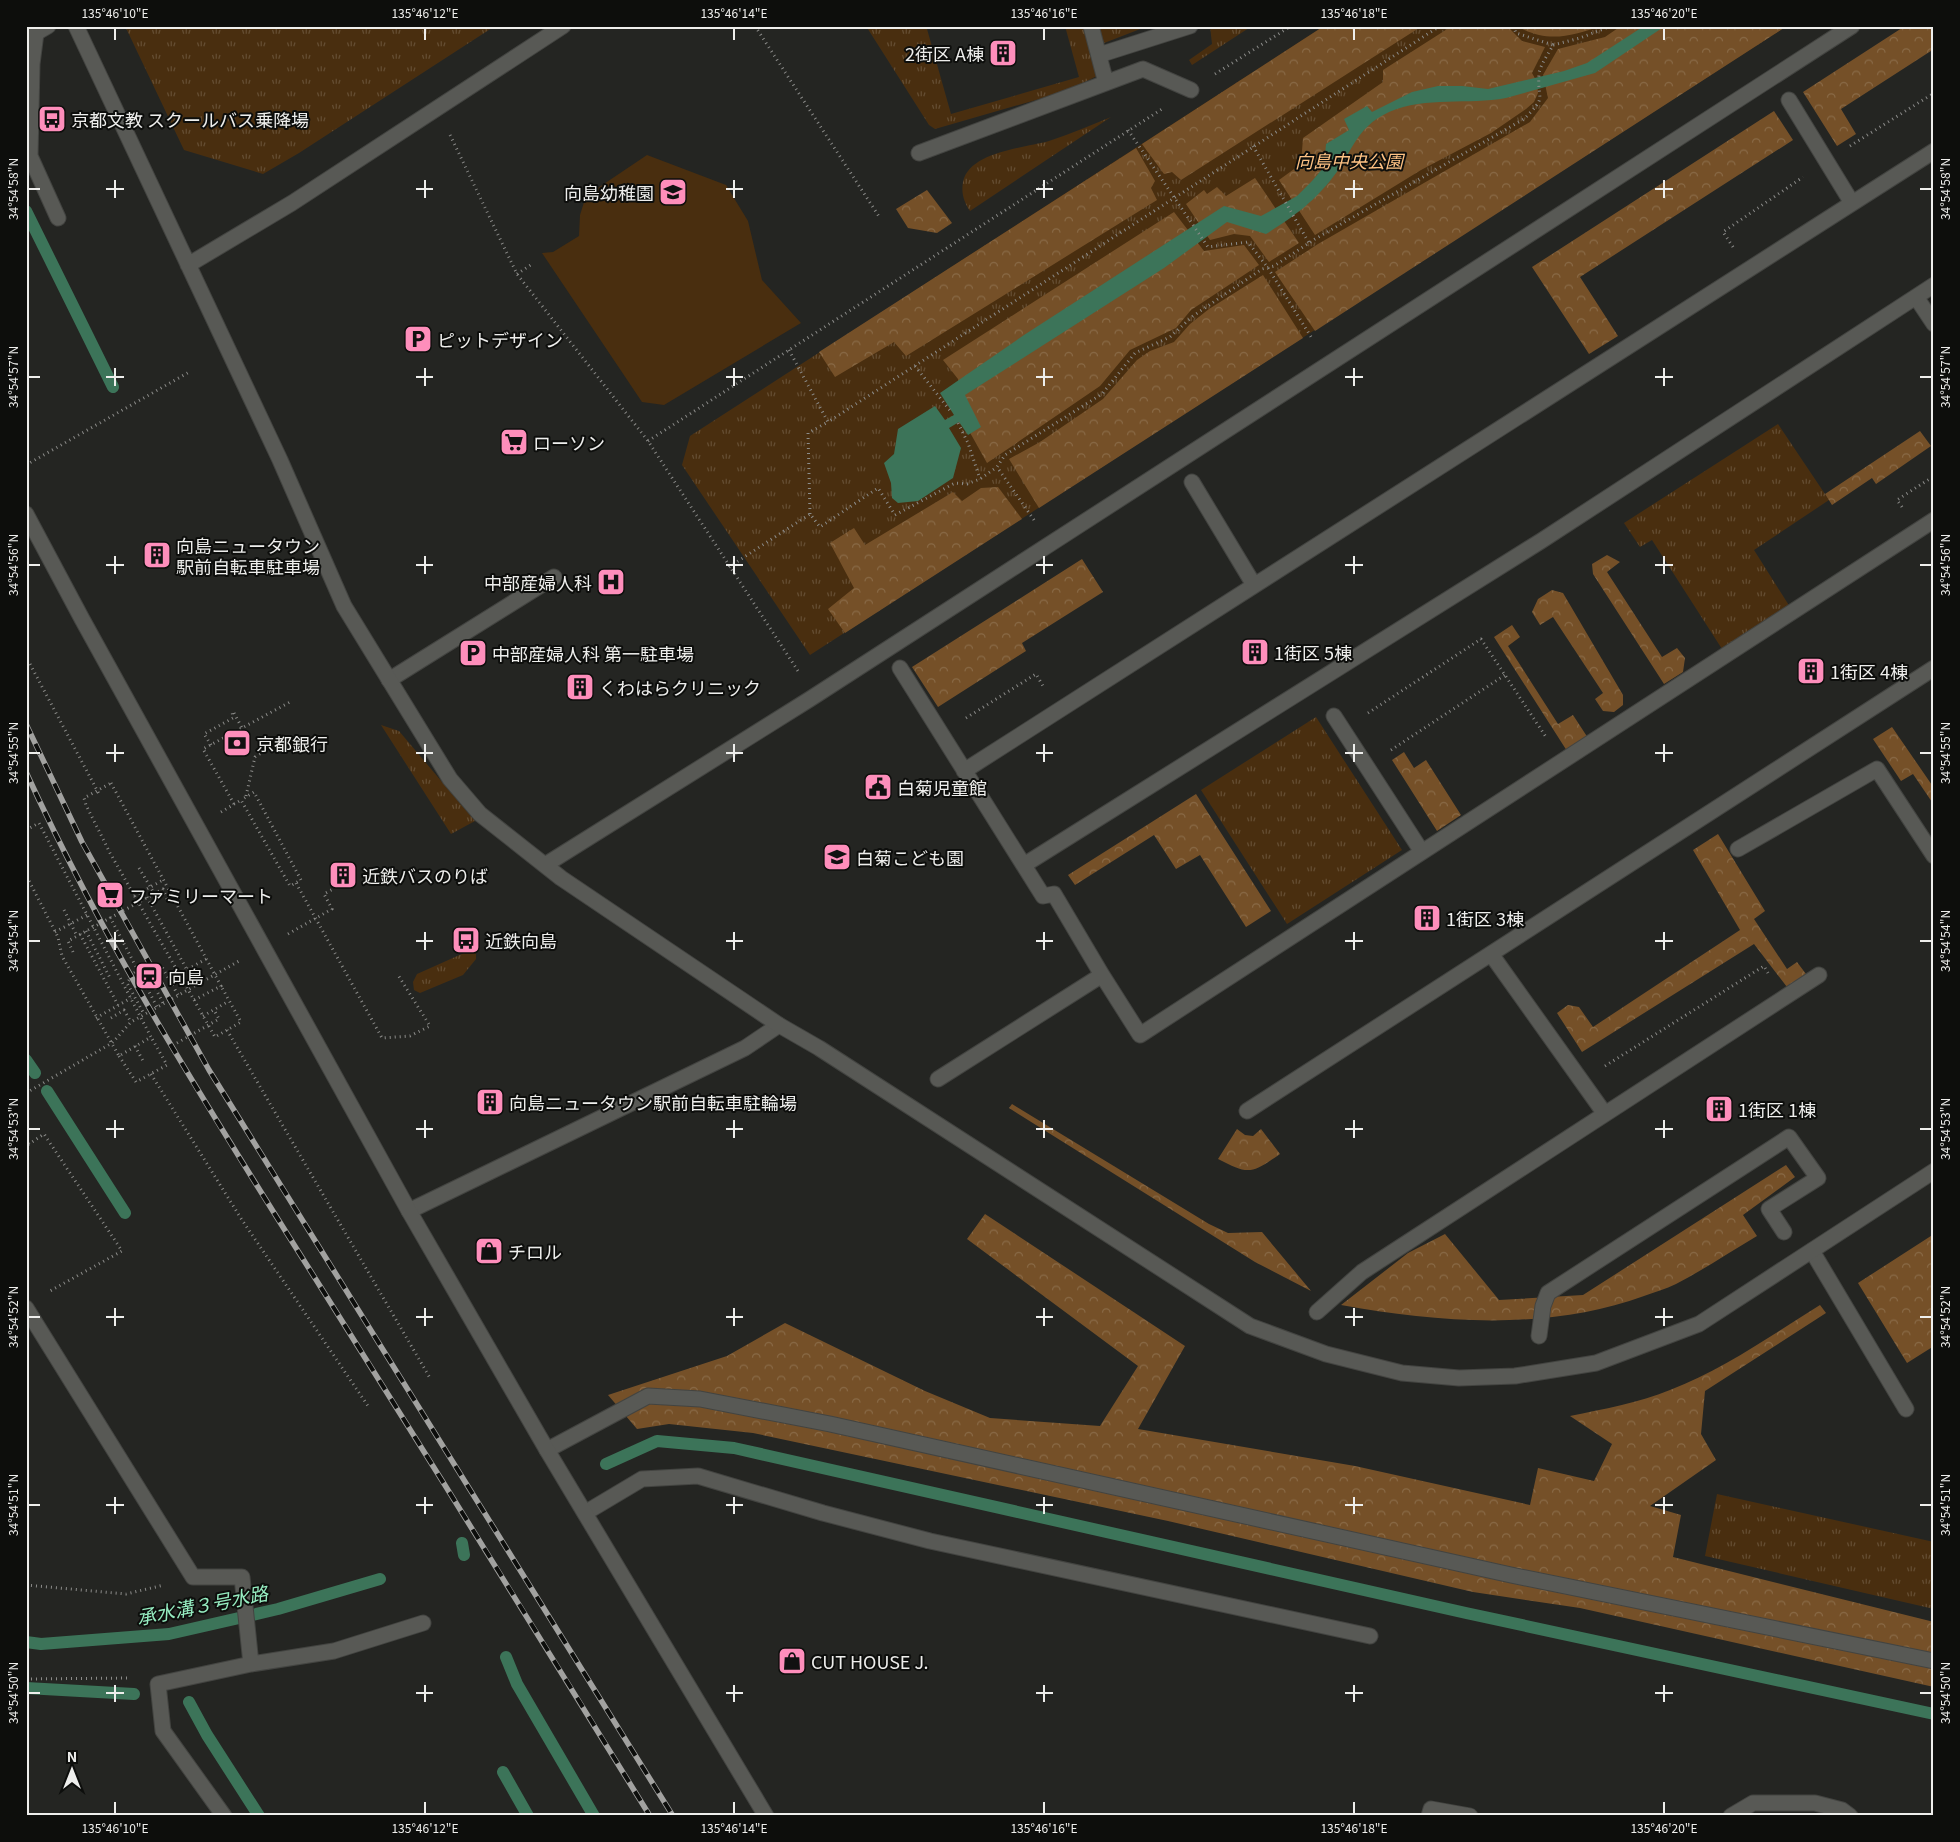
<svg xmlns="http://www.w3.org/2000/svg" width="1960" height="1842" viewBox="0 0 1960 1842" font-family="Georgia,'Noto Sans JP',serif">
  <defs>
    <pattern id="grass-tufts" width="24" height="20" patternUnits="userSpaceOnUse" patternTransform="scale(1.25)"><rect width="24" height="20" fill="#492e0f"/><path d="M3 7l-1-3M5 7V3M7 7l1-3M15 17l-1-3M17 17v-4M19 17l1-3" fill="none" stroke="#644d32"/></pattern>
    <pattern id="forest-crowns" width="20" height="18" patternUnits="userSpaceOnUse" patternTransform="scale(1.25)"><rect width="20" height="18" fill="#755028"/><path d="M2 6a3 3 0 1 1 6 0M12 15a3 3 0 1 1 6 0" fill="none" stroke="#896a47"/></pattern>
  </defs>
  <rect width="100%" height="100%" fill="#242522"/>
  <path fill="url(#grass-tufts)" d="M125,26H495L299,153L263,174L184,150Z
    M866,26H935L927,29L951,114L1079,77L1065,26H1085L1099,75L1067,91L935,129L929,125Z
    M1095,26H1148L1099,45Z
    M1210,26H1252L1192,65L1189,60L1212,44Z
    M1324,26H1787L810,655L682,465L690,436Z
    M1111,117L970,211C964,202 961,193 963,182C969,152 1024,148 1049,141C1070,134 1091,125 1111,117Z
    M1778,424L1829,500L1754,550L1790,607L1722,649L1652,540L1640,547L1624,523Z
    M1316,717L1402,850L1287,924L1201,790Z
    M381,725L399,731L475,821L451,834Z
    M473,949L476,950V959L463,975L420,993L414,990L413,982L417,974Z
    M1717,1494L1934,1542V1609L1705,1556Z"/>
  <path fill="url(#forest-crowns)" d="M1324,26H1422L1181,180L1172,172L1164,174L1142,144Z
    M1452,26H1507L1522,41L1545,47L1532,73L1537,82L1538,93L1534,102L1526,109L1491,133L1421,170L1315,235L1279,180L1301,164L1303,138L1383,82V70Z
    M1517,26H1600C1571,37 1545,43 1517,26Z
    M1621,26H1787L1315,331L1275,272L1318,244L1530,122L1548,98L1543,75L1558,49L1605,37Z
    M1905,26H1934V49L1841,109L1856,134L1837,146L1803,92Z
    M1774,111L1793,140L1580,277L1618,336L1589,354L1532,267Z
    M1136,148L1155,181L1151,188L1157,200L906,356L894,342L835,377L819,352Z
    M1255,178L1299,243L1269,262L1250,236L1234,234L1210,240L1186,204L1204,190L1207,194L1217,187L1226,196Z
    M927,190L952,223L937,233L908,228L896,209Z
    M1174,212L1204,251L1244,245L1259,265L1191,310L1176,328L1130,350L1100,386L987,463L968,429L958,379L943,360Z
    M1263,275L1303,338L1039,508L1009,459L1040,442L1103,399L1137,360L1150,351L1174,342L1190,324L1209,309Z
    M1920,431L1931,446L1876,484L1872,478L1832,505L1825,494Z
    M998,487L1022,519L845,633L828,609L854,588L830,543L854,528L865,545L953,492L962,501L981,488Z
    M1607,555L1620,562L1607,572L1662,657L1677,648L1685,658L1683,672L1664,684L1593,574L1592,564Z
    M1082,559L1103,592L1022,643L1026,651L938,707L912,667Z
    M1552,590L1563,593L1623,695V705L1614,712L1603,711L1595,699L1603,693L1553,617L1540,625L1532,612L1538,599Z
    M1512,625L1520,637L1508,646L1558,724L1573,715L1588,738L1567,751L1494,637Z
    M1892,727L1934,788V805L1913,774L1901,781L1873,739Z
    M1404,752L1414,768L1426,760L1461,815L1437,831L1392,760Z
    M1196,794L1271,911L1246,927L1200,855L1176,869L1154,835L1075,885L1068,875Z
    M1718,834L1765,911L1754,919L1787,969L1797,962L1806,974L1787,987L1754,944L1582,1052L1557,1013L1568,1005L1579,1007L1593,1027L1740,930L1693,850Z
    M1012,1104L1209,1224L1228,1233L1262,1232L1311,1291L1255,1262L1009,1108Z
    M1237,1129L1245,1135L1253,1136L1261,1129L1280,1154C1251,1174 1249,1175 1218,1159Z
    M1786,1165L1795,1177L1743,1215L1757,1236C1730,1252 1703,1270 1676,1284C1666,1289 1654,1292 1644,1296C1547,1331 1441,1323 1341,1305L1408,1253L1445,1234L1499,1300L1583,1295Z
    M985,1214L1185,1346L1138,1429L1355,1466L1530,1505L1538,1468L1594,1481L1612,1444L1570,1416C1603,1409 1639,1403 1670,1390C1724,1369 1772,1335 1820,1305L1826,1313L1705,1391L1701,1434L1716,1460L1650,1506L1681,1515L1673,1557L1934,1622V1687L1580,1608L1473,1592L1168,1521L753,1433L669,1424L637,1429L608,1395L727,1356L785,1323L925,1391L990,1418L1100,1426L1138,1366L967,1239Z
    M1934,1234V1346L1907,1363L1858,1283Z"/>
  <path fill="#492e0f" d="M647,155L726,185L748,221L762,280L801,323L664,405L642,402L542,253L553,252L579,236L580,215L586,196Z"/>
  <path fill="#3c7459" d="M1644,26H1665L1595,73L1506,98C1468,105 1427,96 1389,112C1354,128 1352,155 1330,181C1310,205 1293,217 1266,234L1227,222L1164,268L965,395L981,427L968,435L959,422L949,428L961,448L953,478L918,501L898,503L892,498L891,483L884,463L894,454L898,429L935,406L945,420L954,415L940,393L1024,335L1224,206L1261,216L1297,196L1312,181L1324,167L1326,144L1349,130L1344,119L1367,106L1372,112L1412,92L1438,86H1462L1488,89L1564,71L1587,63Z"/>
  <g fill="none" stroke-linecap="round" stroke-linejoin="round">
    <path stroke="#3c7459" stroke-width="12" d="M26,211L113,387
      M26,1060L35,1073
      M47,1091L125,1213
      M606,1464L657,1441L734,1448L1466,1613L1934,1714
      M462,1543L464,1555
      M26,1642L41,1644L169,1634L278,1609L380,1579
      M506,1657L517,1684L594,1816
      M26,1688L134,1694
      M189,1702L207,1735L259,1816
      M503,1772L528,1816"/>
    <defs>
      <path id="service" d="M48,26L36,33L32,64L30,156L58,218
        M1091,26L1106,83
        M1099,55L1190,26
        M1789,100L1852,203
        M919,153L1143,69L1191,90
        M1916,297L1934,324
        M1192,482L1254,585
        M900,668L1043,896L1054,894L1102,975
        M389,680L554,577
        M1334,716L1422,852
        M964,771L1934,151
        M1738,849L1877,769L1934,856
        M1024,865L1541,541L1934,285
        M1491,954L1605,1114
        M938,1079L1102,975L1140,1035L1934,520
        M1247,1111L1934,668
        M1812,1251L1906,1409
        M1317,1312L1362,1272L1819,975
        M1539,1336L1543,1306L1548,1293L1789,1137L1818,1178L1769,1209L1784,1232"/>
      <path id="minor" d="M409,1211L745,1048L779,1025
        M26,1308L193,1577H242L251,1664
        M547,1450L648,1396L700,1399L830,1424L1511,1575L1934,1661
        M585,1513L642,1479L698,1476L823,1513L930,1541L1370,1636
        M224,1816L163,1731L158,1684L251,1664L334,1651L423,1623
        M1429,1816L1431,1809L1470,1816
        M1731,1816L1753,1803H1815L1842,1810L1850,1816"/>
      <path id="tertiary" d="M76,26L280,460L344,606L450,779L480,814L561,878L779,1025L819,1048L1250,1326L1326,1354L1402,1373L1459,1378L1515,1376L1596,1363L1699,1324L1934,1171
        M188,265L292,203L563,26
        M26,514L82,619L409,1211L547,1450L766,1816
        M545,865L810,699L1852,26"/>
    </defs>
    <use href="#service" stroke="#434441" stroke-width="17"/>
    <use href="#minor" stroke="#434441" stroke-width="17"/>
    <use href="#tertiary" stroke="#434441" stroke-width="17"/>
    <path stroke="#8c8c8a" stroke-width="3" stroke-dasharray="1 4" stroke-linecap="butt" d="M755,26L880,218
      M1513,26L1516,33L1553,45
      M1215,74L1291,26
      M1128,130L1208,247L1248,242L1268,268L1313,340
      M450,135L517,274L648,441L798,671
      M1253,146L1309,243
      M1850,146L1934,93
      M1733,247L1723,232L1803,177
      M517,274L532,264
      M789,350L828,422L1440,26
      M915,366L952,413
      M958,423L968,443L980,479
      M648,441L1162,109
      M26,465L191,371
      M1902,507L1897,500L1934,476
      M810,514L808,433L828,422
      M1034,520L997,467L1005,455L1102,394L1135,353L1170,337L1193,316L1262,269L1274,266L1315,239L1524,119C1548,95 1537,102 1539,74C1540,65 1549,53 1553,45L1580,38L1611,26
      M729,567L810,514L820,527L878,488L895,515L955,483L967,484L980,479L997,467
      M30,664L99,794
      M234,713L242,728
      M1368,713L1481,639L1546,737
      M966,718L1036,674L1043,686
      M211,745L204,734L233,718L232,711
      M1391,750L1505,675
      M111,783L221,986L194,1000L110,853L86,805L84,798Z
      M246,796L255,757L277,743
      M234,804L203,749L292,701
      M221,812L241,800L290,886L301,880L254,792L241,800
      M26,830L39,823L151,1037L119,1056L62,956L58,937L26,875
      M139,868L154,893
      M296,883L382,1038L410,1036L430,1026L398,975
      M134,896L163,880
      M147,897L187,970
      M64,910L77,936
      M110,917L157,1007
      M86,931L110,978
      M55,932L87,915
      M80,934L118,1005
      M288,934L332,909L324,894L333,889
      M73,952L68,941L163,889L168,901
      M138,968L162,967L178,995
      M138,968L127,983L144,1014
      M141,969L148,974L163,1003
      M144,969L154,971L170,999
      M136,973L134,980L150,1011
      M179,974L206,959
      M194,1000L215,1037L241,1022L221,986
      M203,1016L229,1001
      M96,1018L131,998
      M111,1018L124,1010L131,1022
      M227,1030L430,1378
      M177,1043L219,1019L214,1010
      M135,1046L143,1061
      M119,1056L136,1082L167,1065L151,1037
      M1605,1066L1764,966L1768,973
      M151,1074L242,1220L368,1406
      M26,1093L112,1043L131,1022L239,961
      M26,1139L29,1144L44,1134L122,1251L50,1291
      M26,1585L126,1594L164,1585
      M26,1679L130,1678"/>
    <use href="#service" stroke="#585955" stroke-width="15"/>
    <use href="#minor" stroke="#585955" stroke-width="15"/>
    <use href="#tertiary" stroke="#585955" stroke-width="15"/>
    <defs>
      <path id="rail" d="M26,724L82,842L209,1070L673,1816
        M26,772C108,952 215,1119 320,1286C431,1462 541,1639 650,1816"/>
    </defs>
    <use href="#rail" stroke="#a2a2a0" stroke-width="5.5"/>
    <use href="#rail" stroke="#0d0e0c" stroke-width="4" stroke-dasharray="11" stroke-linecap="butt"/>
  </g>
  <path fill="none" stroke="#eeeeec" stroke-width="2" d="M115,28V40M425,28V40M734,28V40M1044,28V40M1354,28V40M1664,28V40M115,180V198M425,180V198M734,180V198M1044,180V198M1354,180V198M1664,180V198M28,189H40M106,189H124M416,189H433M726,189H743M1036,189H1053M1345,189H1363M1655,189H1673M1920,189H1932M115,368V386M425,368V386M734,368V386M1044,368V386M1354,368V386M1664,368V386M28,377H40M106,377H124M416,377H433M726,377H743M1036,377H1053M1345,377H1363M1655,377H1673M1920,377H1932M115,556V574M425,556V574M734,556V574M1044,556V574M1354,556V574M1664,556V574M28,565H40M106,565H124M416,565H433M726,565H743M1036,565H1053M1345,565H1363M1655,565H1673M1920,565H1932M115,744V762M425,744V762M734,744V762M1044,744V762M1354,744V762M1664,744V762M28,753H40M106,753H124M416,753H433M726,753H743M1036,753H1053M1345,753H1363M1655,753H1673M1920,753H1932M115,932V950M425,932V950M734,932V950M1044,932V950M1354,932V950M1664,932V950M28,941H40M106,941H124M416,941H433M726,941H743M1036,941H1053M1345,941H1363M1655,941H1673M1920,941H1932M115,1120V1138M425,1120V1138M734,1120V1138M1044,1120V1138M1354,1120V1138M1664,1120V1138M28,1129H40M106,1129H124M416,1129H433M726,1129H743M1036,1129H1053M1345,1129H1363M1655,1129H1673M1920,1129H1932M115,1308V1326M425,1308V1326M734,1308V1326M1044,1308V1326M1354,1308V1326M1664,1308V1326M28,1317H40M106,1317H124M416,1317H433M726,1317H743M1036,1317H1053M1345,1317H1363M1655,1317H1673M1920,1317H1932M115,1497V1514M425,1497V1514M734,1497V1514M1044,1497V1514M1354,1497V1514M1664,1497V1514M28,1505H40M106,1505H124M416,1505H433M726,1505H743M1036,1505H1053M1345,1505H1363M1655,1505H1673M1920,1505H1932M115,1685V1702M425,1685V1702M734,1685V1702M1044,1685V1702M1354,1685V1702M1664,1685V1702M28,1693H40M106,1693H124M416,1693H433M726,1693H743M1036,1693H1053M1345,1693H1363M1655,1693H1673M1920,1693H1932M115,1802V1814M425,1802V1814M734,1802V1814M1044,1802V1814M1354,1802V1814M1664,1802V1814"/>
  <defs>
    <symbol id="building-square" viewBox="-11 -11 22 22"><rect x="-9" y="-9" width="18" height="18" rx="4" fill="#fe8ebb" stroke="#0d0e0c"/><path d="M-4-6H4V6H1V3H-1V6H-4ZM-2.5-4.3h1.7v1.8h-1.7ZM.8-4.3h1.7v1.8H.8ZM-2.5-1h1.7V.8h-1.7ZM.8-1h1.7V.8H.8Z" fill="#111"/></symbol>
    <symbol id="bus-square" viewBox="-11 -11 22 22"><rect x="-9" y="-9" width="18" height="18" rx="4" fill="#fe8ebb" stroke="#0d0e0c"/><path d="M-5-6H5V4H4V6H2V4H-2V6H-4V4H-5ZM-3.5-4V0h7V-4ZM-3.5 1.2v1.5H-2V1.2ZM2 1.2v1.5H3.5V1.2Z" fill="#111"/></symbol>
    <symbol id="school-square" viewBox="-11 -11 22 22"><rect x="-9" y="-9" width="18" height="18" rx="4" fill="#fe8ebb" stroke="#0d0e0c"/><path d="M0-5L7-2L0 1L-7-2ZM-4 1L0 2.5L4 1V4Q0 6-4 4Z" fill="#111"/></symbol>
    <symbol id="parking-square" viewBox="-11 -11 22 22"><rect x="-9" y="-9" width="18" height="18" rx="4" fill="#fe8ebb" stroke="#0d0e0c"/><path d="M-3.5-5.5H1a3.5 3.5 0 0 1 0 7H-1V5.5H-3.5ZM-1-3.4V-.6H.8a1.4 1.4 0 0 0 0-2.8Z" fill="#111"/></symbol>
    <symbol id="supermarket-square" viewBox="-11 -11 22 22"><rect x="-9" y="-9" width="18" height="18" rx="4" fill="#fe8ebb" stroke="#0d0e0c"/><path d="M-6-5.5h2.5l.6 2H6L4.5 2H-2.5L-4.4-4H-6ZM-1.5 3.2a1.3 1.3 0 1 0 .1 0ZM3 3.2a1.3 1.3 0 1 0 .1 0Z" fill="#111"/></symbol>
    <symbol id="hospital-square" viewBox="-11 -11 22 22"><rect x="-9" y="-9" width="18" height="18" rx="4" fill="#fe8ebb" stroke="#0d0e0c"/><path d="M-5-5h3v3.5h4V-5h3V5h-3V1.5h-4V5h-3Z" fill="#111"/></symbol>
    <symbol id="bank-square" viewBox="-11 -11 22 22"><rect x="-9" y="-9" width="18" height="18" rx="4" fill="#fe8ebb" stroke="#0d0e0c"/><path d="M-6-4H6V4H-6ZM0-2.3a2.3 2.3 0 1 0 0 4.6a2.3 2.3 0 1 0 0-4.6Z" fill="#111"/></symbol>
    <symbol id="civic-square" viewBox="-11 -11 22 22"><rect x="-9" y="-9" width="18" height="18" rx="4" fill="#fe8ebb" stroke="#0d0e0c"/><path d="M-.6-6.5H3V-4.5H.6V-3L4-1V1h2V6H-6V1h2V-1L-.6-3ZM-1.2 2.5V6h2.4V2.5Z" fill="#111"/></symbol>
    <symbol id="station-square" viewBox="-11 -11 22 22"><rect x="-9" y="-9" width="18" height="18" rx="4" fill="#fe8ebb" stroke="#0d0e0c"/><path d="M-3-6H3Q5-6 5-4V2Q5 4 3 4L4.5 6H3L1.5 4h-3L-3 6H-4.5L-3 4Q-5 4-5 2V-4Q-5-6-3-6ZM-3.5-4v3h7v-3ZM-3.5 1v1.5H-2V1ZM2 1v1.5H3.5V1Z" fill="#111"/></symbol>
    <symbol id="shop-square" viewBox="-11 -11 22 22"><rect x="-9" y="-9" width="18" height="18" rx="4" fill="#fe8ebb" stroke="#0d0e0c"/><path d="M-5-2.5h2.3a2.7 3.5 0 0 1 5.4 0H5L5.5 6h-11ZM-1.5-2.5h3a1.5 2.3 0 0 0-3 0Z" fill="#111"/></symbol>
  </defs>
  <g fill-rule="evenodd">
    <use href="#building-square" x="987" y="37" width="32" height="32"/>
    <use href="#bus-square" x="36" y="103" width="32" height="32"/>
    <use href="#school-square" x="657" y="176" width="32" height="32"/>
    <use href="#parking-square" x="402" y="323" width="32" height="32"/>
    <use href="#supermarket-square" x="498" y="426" width="32" height="32"/>
    <use href="#building-square" x="141" y="539" width="32" height="32"/>
    <use href="#hospital-square" x="595" y="566" width="32" height="32"/>
    <use href="#building-square" x="1239" y="636" width="32" height="32"/>
    <use href="#parking-square" x="457" y="637" width="32" height="32"/>
    <use href="#building-square" x="1795" y="655" width="32" height="32"/>
    <use href="#building-square" x="564" y="671" width="32" height="32"/>
    <use href="#bank-square" x="221" y="727" width="32" height="32"/>
    <use href="#civic-square" x="862" y="771" width="32" height="32"/>
    <use href="#school-square" x="821" y="841" width="32" height="32"/>
    <use href="#building-square" x="327" y="859" width="32" height="32"/>
    <use href="#supermarket-square" x="94" y="879" width="32" height="32"/>
    <use href="#building-square" x="1411" y="902" width="32" height="32"/>
    <use href="#bus-square" x="450" y="924" width="32" height="32"/>
    <use href="#station-square" x="133" y="960" width="32" height="32"/>
    <use href="#building-square" x="474" y="1086" width="32" height="32"/>
    <use href="#building-square" x="1703" y="1093" width="32" height="32"/>
    <use href="#shop-square" x="473" y="1235" width="32" height="32"/>
    <use href="#shop-square" x="776" y="1645" width="32" height="32"/>
  </g>
  <g text-anchor="middle" dominant-baseline="central" stroke-width="4" stroke-linejoin="round" paint-order="stroke">
    <g font-size="18" fill="#eeeeec" stroke="#0d0e0c" text-anchor="start">
      <text x="984" y="53" text-anchor="end">2街区 A棟</text>
      <text x="71" y="119">京都文教 スクールバス乗降場</text>
      <text x="654" y="192" text-anchor="end">向島幼稚園</text>
      <text x="437" y="339">ピットデザイン</text>
      <text x="533" y="442">ローソン</text>
      <text x="176" y="545">向島ニュータウン<tspan x="176" dy="21">駅前自転車駐車場</tspan></text>
      <text x="592" y="582" text-anchor="end">中部産婦人科</text>
      <text x="1274" y="652">1街区 5棟</text>
      <text x="492" y="653">中部産婦人科 第一駐車場</text>
      <text x="1830" y="671">1街区 4棟</text>
      <text x="599" y="687">くわはらクリニック</text>
      <text x="256" y="743">京都銀行</text>
      <text x="897" y="787">白菊児童館</text>
      <text x="856" y="857">白菊こども園</text>
      <text x="362" y="875">近鉄バスのりば</text>
      <text x="129" y="895">ファミリーマート</text>
      <text x="1446" y="918">1街区 3棟</text>
      <text x="485" y="940">近鉄向島</text>
      <text x="168" y="976">向島</text>
      <text x="509" y="1102">向島ニュータウン駅前自転車駐輪場</text>
      <text x="1738" y="1109">1街区 1棟</text>
      <text x="508" y="1251">チロル</text>
      <text x="811" y="1661">CUT HOUSE J.</text>
    </g>
    <g font-size="18" font-style="italic" fill="#fec284" stroke="#0d0e0c">
      <text x="1349" y="160">向島中央公園</text>
    </g>
    <g font-size="19" font-style="italic" fill="#96edc1" stroke="#0d0e0c">
      <text transform="translate(202 1604) rotate(-11)">承水溝３号水路</text>
    </g>
  </g>
  <rect width="1960" height="1842" fill="none" stroke="#0d0e0c" stroke-width="55"/>
  <g transform="translate(72 1770)" stroke="#0d0e0c" stroke-width="4" paint-order="stroke">
  <path d="M0-4L9 19L0 12L-9 19Z" fill="#eeeeec"/>
  <text y="-8" font-size="14" font-weight="bold" text-anchor="middle" fill="#eeeeec">N</text>
  </g>
  <rect x="28" y="28" width="1904" height="1786" fill="none" stroke="#eeeeec" stroke-width="2"/>
  <g font-size="12" text-anchor="middle" fill="#eeeeec">
    <text x="115" y="18">135°46'10"E</text>
    <text x="425" y="18">135°46'12"E</text>
    <text x="734" y="18">135°46'14"E</text>
    <text x="1044" y="18">135°46'16"E</text>
    <text x="1354" y="18">135°46'18"E</text>
    <text x="1664" y="18">135°46'20"E</text>
    <text transform="translate(14 189) rotate(-90)" y="4">34°54'58"N</text>
    <text transform="translate(1946 189) rotate(-90)" y="4">34°54'58"N</text>
    <text transform="translate(14 377) rotate(-90)" y="4">34°54'57"N</text>
    <text transform="translate(1946 377) rotate(-90)" y="4">34°54'57"N</text>
    <text transform="translate(14 565) rotate(-90)" y="4">34°54'56"N</text>
    <text transform="translate(1946 565) rotate(-90)" y="4">34°54'56"N</text>
    <text transform="translate(14 753) rotate(-90)" y="4">34°54'55"N</text>
    <text transform="translate(1946 753) rotate(-90)" y="4">34°54'55"N</text>
    <text transform="translate(14 941) rotate(-90)" y="4">34°54'54"N</text>
    <text transform="translate(1946 941) rotate(-90)" y="4">34°54'54"N</text>
    <text transform="translate(14 1129) rotate(-90)" y="4">34°54'53"N</text>
    <text transform="translate(1946 1129) rotate(-90)" y="4">34°54'53"N</text>
    <text transform="translate(14 1317) rotate(-90)" y="4">34°54'52"N</text>
    <text transform="translate(1946 1317) rotate(-90)" y="4">34°54'52"N</text>
    <text transform="translate(14 1505) rotate(-90)" y="4">34°54'51"N</text>
    <text transform="translate(1946 1505) rotate(-90)" y="4">34°54'51"N</text>
    <text transform="translate(14 1693) rotate(-90)" y="4">34°54'50"N</text>
    <text transform="translate(1946 1693) rotate(-90)" y="4">34°54'50"N</text>
    <text x="115" y="1833">135°46'10"E</text>
    <text x="425" y="1833">135°46'12"E</text>
    <text x="734" y="1833">135°46'14"E</text>
    <text x="1044" y="1833">135°46'16"E</text>
    <text x="1354" y="1833">135°46'18"E</text>
    <text x="1664" y="1833">135°46'20"E</text>
  </g>
</svg>
